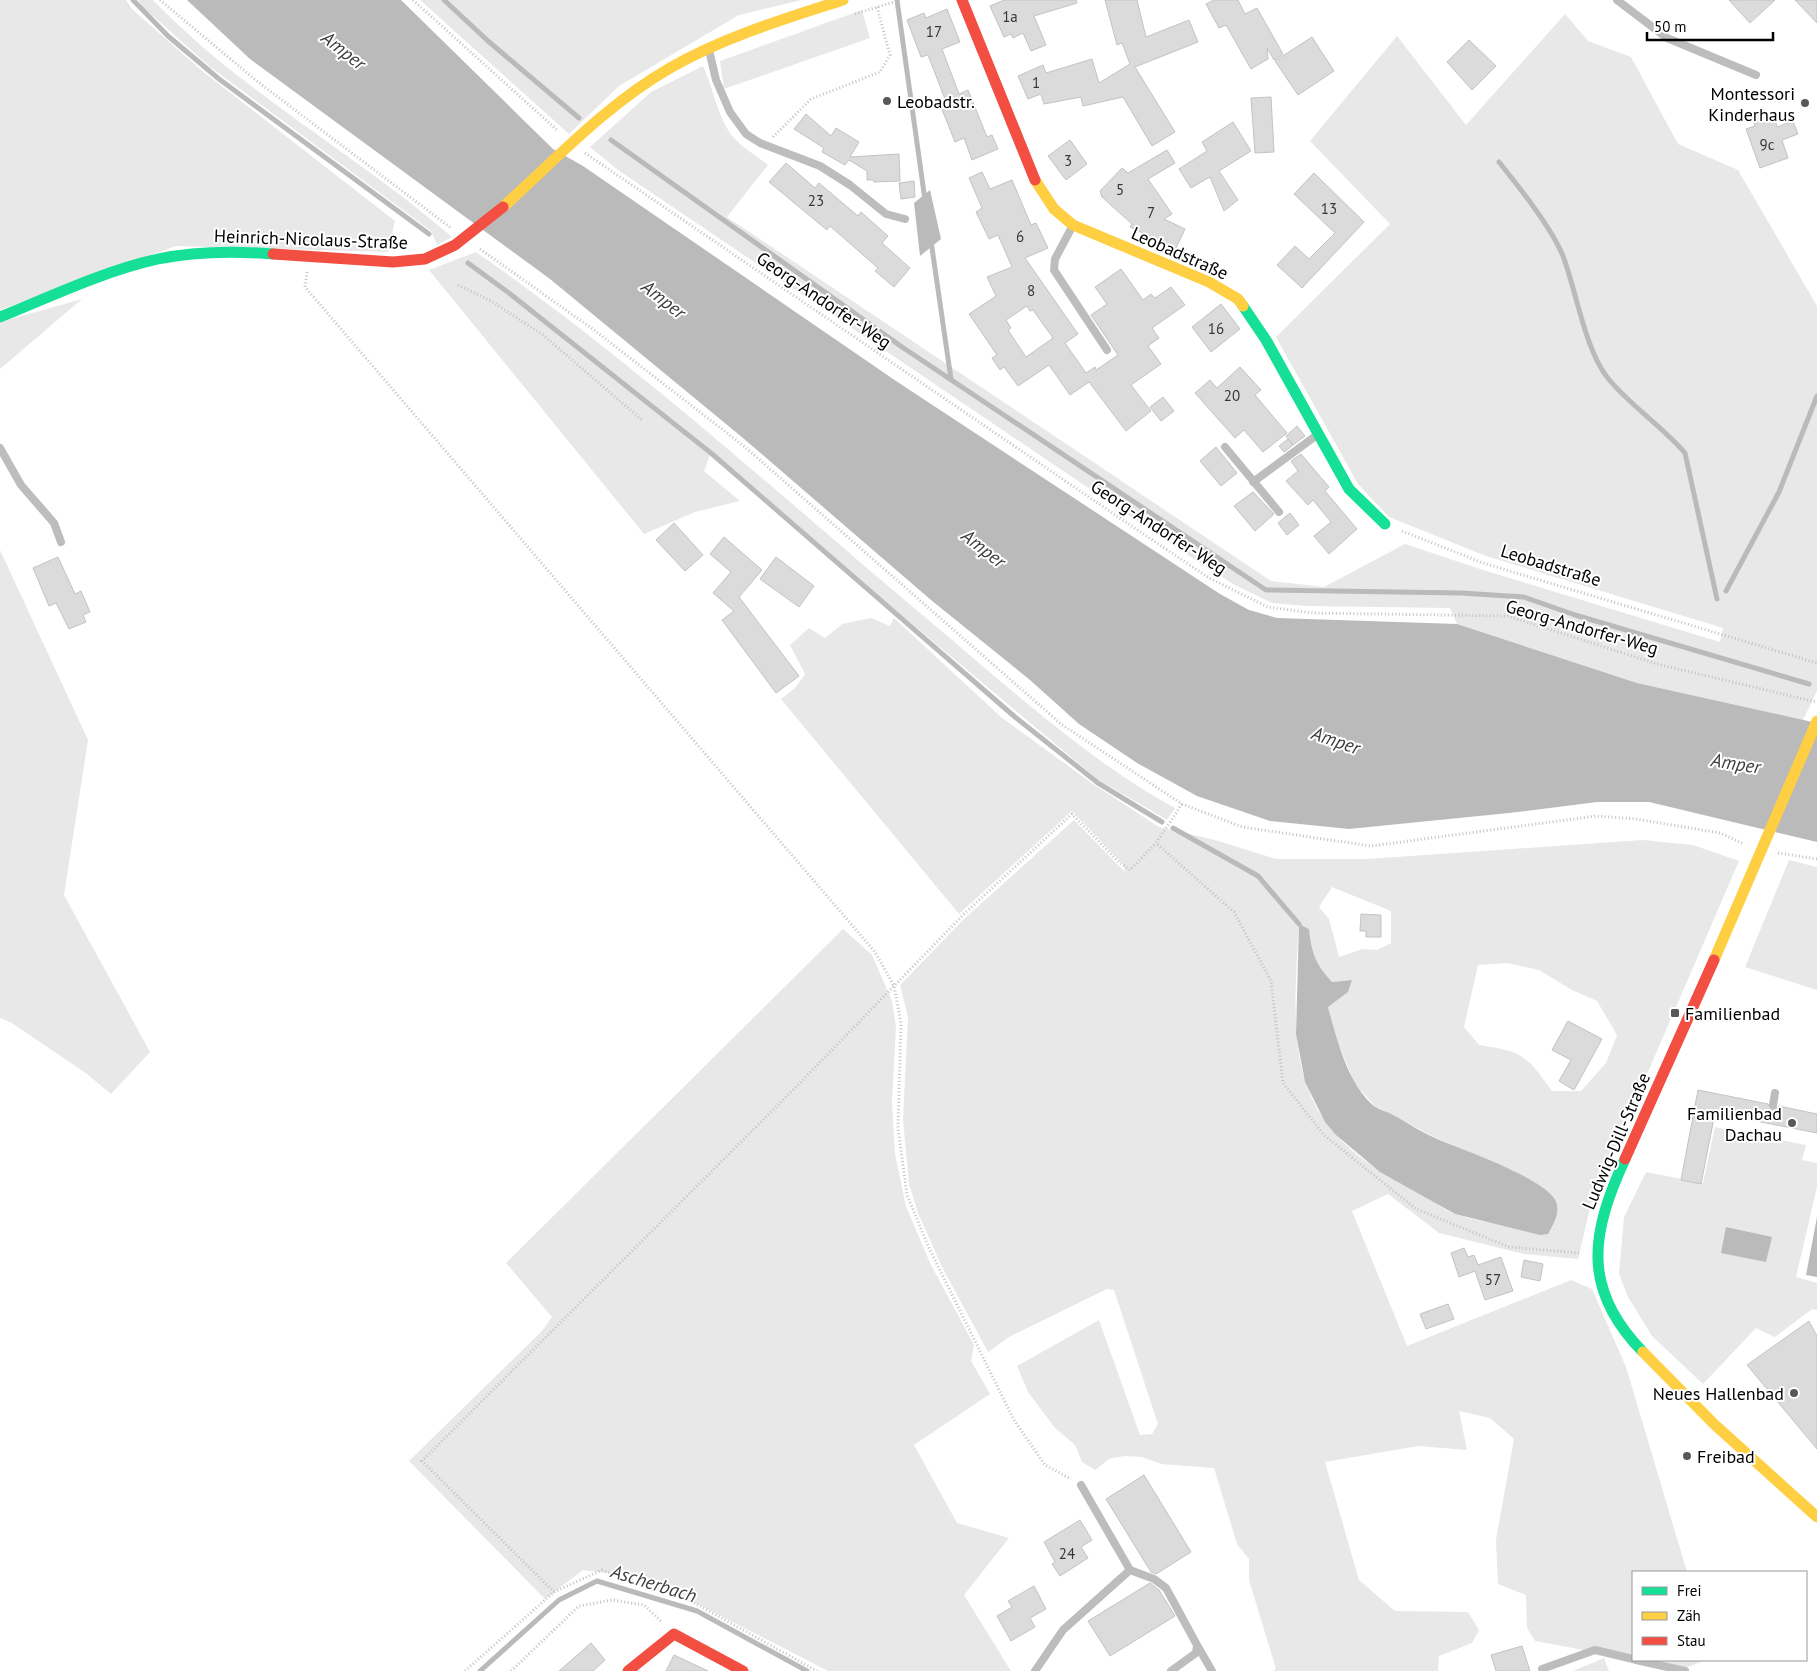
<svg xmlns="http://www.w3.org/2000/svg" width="1817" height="1671" viewBox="0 0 1817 1671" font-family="'PT Sans',sans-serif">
  <rect width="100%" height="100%" fill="#fff"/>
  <path fill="#e8e8e8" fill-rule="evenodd" d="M0,0H126L132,9L201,70L395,221L388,252L176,246L0,310Z
    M138,0H153C241,92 356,154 452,237L437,245L431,231L209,66L144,8Z
    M420,0H802L739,15L619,86L569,134Z
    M862,10L870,38L724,89L720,61Z
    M1565,14L1588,41L1631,57L1678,144L1738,170L1817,306V691L1803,720L1637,683L1457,624L1450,608L1306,606L1272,603L1233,584L1180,550L618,170L590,147L651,92L703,66C714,89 717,118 734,138C743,148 757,156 768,165L727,217L1271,581L1324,587L1405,544L1480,569L1720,642L1723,628L1486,556L1389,517L1358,484L1276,337L1390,224L1310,141L1397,36L1466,125Z
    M476,252C640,366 786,501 939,629C1014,692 1089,761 1175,808L1167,820L1097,779L891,606L704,444L509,290L507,294L710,455L704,471L740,501L695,512L644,534L429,270Z
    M82,299L0,369V322Z
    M0,550L88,740L64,895L150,1052L111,1094L87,1074L12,1023L0,1018Z
    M871,618L890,626L894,618L1001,717L1093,784L1159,827L1215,840L1276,859H1368L1643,840L1693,845L1739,861L1591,1204L1578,1259L1524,1254L1439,1233L1388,1194L1352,1211L1407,1346L1571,1280L1592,1289L1626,1367L1687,1572H1633V1659L1535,1641L1527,1628L1526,1595L1498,1584L1496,1540L1514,1439L1490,1418L1459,1411L1467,1450L1418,1446L1325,1462L1359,1580L1395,1611L1468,1612L1479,1630L1472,1643L1439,1656L1438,1671H1273L1276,1669L1249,1580V1559L1237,1544L1214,1468L1161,1464L1142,1457L1124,1456L1109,1459L1095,1470L1082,1462L1075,1445L1055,1428L1028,1392L1017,1366L1099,1320L1140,1435L1152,1434L1158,1424L1114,1290L1107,1289L1009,1337L988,1352L942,1267L918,1213L909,1184L903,1120L908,1017L900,985L964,919L1074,820L1125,872L1123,864L1072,811L959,914L781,699L795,688L805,674L790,645L809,628L825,638L842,624ZM1332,887L1391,911V943L1377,950L1362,949L1339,957L1329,919L1319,907ZM1299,924L1309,929C1312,954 1315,963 1332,982L1352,980L1348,992L1328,1006L1338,1043L1355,1084L1375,1106L1434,1137L1495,1163L1540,1235C1513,1224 1483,1224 1455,1214C1441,1209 1430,1197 1416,1191C1286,1127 1291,1054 1299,924ZM1507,963L1539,970L1572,990L1597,1001L1617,1035L1606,1063L1581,1091H1552C1525,1055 1525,1052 1479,1045L1464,1027L1478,965Z
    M1789,860L1817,867V990L1745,967Z
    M843,929L872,955L892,1001L896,1027L892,1102L895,1154L906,1206L930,1263L974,1345L971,1361L990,1394L914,1445L957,1523L1009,1538L964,1595L1011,1671H828L647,1578L583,1570L545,1599L409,1461L542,1331L552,1317L506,1263Z
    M1715,1127L1806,1145L1802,1160L1817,1163V1187L1796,1277L1817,1283V1310L1812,1309L1775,1337L1756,1328L1703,1384L1652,1336L1628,1297L1619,1274L1624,1217L1646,1172L1703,1183Z
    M1604,1658L1609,1671H1573Z
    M1636,1660H1706L1680,1670Z"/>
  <path fill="#bababa" d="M187,0H401L553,149L583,166L896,381L1220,594L1249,610L1277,618L1457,624L1637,683L1817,723V842L1649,802H1597L1509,813L1349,829L1270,821L1197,796L1137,763L1079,724L1030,680L931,600L743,438L550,279L250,59Z
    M930,190L941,239L920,256L914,203Z
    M1299,924L1309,929C1312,954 1315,963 1332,982L1352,980L1348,992L1328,1007C1337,1039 1347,1083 1374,1106C1380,1110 1388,1112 1395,1116C1408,1123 1421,1132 1435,1138C1463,1150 1536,1175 1554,1198C1562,1210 1554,1223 1548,1234L1540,1235L1455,1214L1380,1172L1336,1135L1325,1122L1305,1082L1296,1034Z
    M1817,1217V1277L1806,1275Z
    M1726,1227L1772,1237L1766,1262L1721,1253Z"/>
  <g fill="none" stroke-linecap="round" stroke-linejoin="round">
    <path stroke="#bababa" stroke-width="5" d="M133,0L168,36L219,79L429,234
      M444,0L488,41L579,118
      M897,0L925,200
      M611,140L902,347L1266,590L1461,593L1524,597L1575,615L1809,684
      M1499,162C1519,187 1551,227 1563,256C1576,290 1585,349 1607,377C1627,403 1662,426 1685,453L1717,599
      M931,241L951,379
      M468,263L509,293L711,453L1015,717L1098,783L1162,822
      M1726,591L1779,492L1817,396
      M1173,828L1258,876L1299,924
      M480,1671L559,1600L597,1581L697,1611L807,1671"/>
  </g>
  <path fill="#dbdbdb" stroke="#c3c3c3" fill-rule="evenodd" d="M1004,0H1076L1077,3L1034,16L1046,45L1031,51L1023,33L1013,38L1011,34L1004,37L990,6Z
    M1105,0H1137L1146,37L1189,20L1198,42L1135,67L1175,132L1152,146L1123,97L1083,106L1081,97L1044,104L1041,94L1028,99L1018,76L1043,65L1046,73L1092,59L1099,83L1130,64L1122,43L1117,45Z
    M1214,0H1238L1245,14L1257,8L1283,54L1274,60L1267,48L1268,59L1251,69L1226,25L1219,28L1206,4Z
    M1729,0H1775L1750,23Z
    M1795,0H1817V23Z
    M947,9L960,42L942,49L959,94L968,90L987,137L992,135L998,149L972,160L964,138L955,142L939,102L945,99L928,55L921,57L907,20L924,13L926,18Z
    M1312,37L1334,71L1298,95L1275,61Z
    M1469,40L1496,66L1472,90L1447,62Z
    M1271,97L1274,152L1255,153L1251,98Z
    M1766,110L1770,121L1775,119L1777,127L1793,121L1798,134L1782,140L1788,158L1760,168L1746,129L1755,126L1752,115Z
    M806,114L831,136L836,128L859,142L850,157L899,154L900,181L874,182L873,180H867V171L849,160L845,165L822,152L824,148L794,129Z
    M1233,122L1251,151L1219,171L1238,200L1224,211L1210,177L1191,188L1179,169L1207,151L1202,142Z
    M1070,140L1087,164L1066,180L1048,156Z
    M1167,150L1175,163L1148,179L1172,214L1164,219L1185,229L1176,248L1130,227L1132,224L1102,197L1100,191L1122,168L1128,173Z
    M786,163L815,188L819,183L858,216L861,212L888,236L882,243L910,268L894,287L875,271L878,268L830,226L827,230L769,182Z
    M982,172L990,189L1012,180L1031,225L1036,223L1048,248L1025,258L1078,334L1065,343L1086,373L1095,367L1096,370L1118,355L1091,315L1107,304L1095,287L1121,269L1143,300L1151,294L1155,298L1171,287L1185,305L1152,328L1159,338L1148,346L1161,364L1131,385L1151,411L1126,431L1089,382L1070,395L1049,365L1018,386L1004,367L1000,370L992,358L997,355L969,314L996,296L987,277L1012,267L998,235L989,239L976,212L982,208L969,178ZM1027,306L1030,311L1033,310L1053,338L1026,357L1008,330L1011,328L1006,320Z
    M1314,173L1364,222L1302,288L1277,265L1295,246L1309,259L1335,233L1294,194Z
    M914,181L915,197L901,199L899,183Z
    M1221,304L1240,329L1211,352L1192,327Z
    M1240,367L1261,390L1255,395L1287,433L1263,452L1244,430L1235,438L1195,393L1210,380L1217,388Z
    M1163,397L1174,411L1161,421L1150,407Z
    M1297,426L1305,436L1293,445L1286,436Z
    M1288,439L1293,445L1284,452L1279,446Z
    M1216,447L1237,473L1221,486L1200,461Z
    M1301,454L1329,487L1325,491L1357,529L1329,554L1314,536L1331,522L1313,500L1308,505L1286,481L1298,471L1291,461Z
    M1253,492L1274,514L1255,531L1234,506Z
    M1290,513L1299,525L1287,535L1278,523Z
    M674,523L703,555L685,571L656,540Z
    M724,537L762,570L739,597L799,676L776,693L722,620L734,611L713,593L731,572L710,554Z
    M58,557L75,594L81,591L90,612L83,615L86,622L69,629L56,603L49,606L33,568Z
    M776,557L814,586L799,607L760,579Z
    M1361,914L1381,915V937H1366V931H1360Z
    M1568,1021L1602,1039L1574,1090L1559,1081L1571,1060L1552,1050Z
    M1698,1090L1768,1104L1772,1110L1779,1106L1817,1114V1133L1715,1113L1701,1184L1681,1180Z
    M1464,1248L1468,1257L1474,1255L1478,1265L1501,1257L1513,1291L1485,1300L1475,1271L1459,1277L1451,1253Z
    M1524,1260L1543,1264L1540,1281L1521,1277Z
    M1448,1304L1454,1319L1426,1329L1420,1314Z
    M1809,1321L1817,1336V1449L1747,1365Z
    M1144,1475L1191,1552L1156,1574L1151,1572L1106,1499Z
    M1080,1520L1092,1540L1081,1547L1088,1558L1060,1576L1052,1564L1055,1562L1044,1542Z
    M1150,1583L1159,1590L1175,1616L1110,1656L1088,1621Z
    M1034,1586L1046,1609L1030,1618L1035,1627L1011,1641L997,1616L1012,1607L1008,1601Z
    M591,1643L605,1660L593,1671H559Z
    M1522,1646L1530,1671H1496L1491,1655Z
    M674,1655L708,1671H666Z"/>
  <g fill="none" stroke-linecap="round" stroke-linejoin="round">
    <path stroke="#c2c2c2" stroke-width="3" stroke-dasharray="1 2.5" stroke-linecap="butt" d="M160,0L258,82L451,228
      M413,0L557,130
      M855,14L900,0
      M773,137L811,99L880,72L890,55L877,7
      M585,153L1124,521L1209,578L1268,607L1313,613L1508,616L1657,664L1816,702
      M480,249L594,330L745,447L1061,724L1182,804L1242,827L1371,846L1596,816L1636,819L1720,833L1744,844
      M307,272L305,287L875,952L894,986L901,1023L898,1128L907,1195L929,1248L1014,1420L1045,1465L1071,1479
      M458,285L491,301L543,335L642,420
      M1402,531L1483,563L1817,663
      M1182,804L1156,843L1234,912L1271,981L1283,1083L1324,1135L1416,1209L1509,1247L1579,1253
      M1778,853L1817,859
      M554,1592L422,1461L794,1089L964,914L1072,814L1119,862L1130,870L1156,843
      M465,1671L554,1592L602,1570L691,1601L817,1671
      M511,1671L579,1606L612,1600L644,1605L662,1622"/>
    <path stroke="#bdbdbd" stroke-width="8" d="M1617,0L1667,38L1756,75
      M709,50L716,80L730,112L746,134L760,143L820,166L850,185L886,214L905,219
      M1072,227L1055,259L1054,270L1107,350
      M1225,447L1279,512
      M0,448L21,485L54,523L61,542
      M1253,482L1317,435
      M1773,1105L1775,1093
      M1130,1570L1154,1579L1166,1588L1197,1645L1196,1653L1171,1671
      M1197,1645L1212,1671
      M1636,1660L1685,1671
      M1035,1671L1063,1630L1130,1570L1081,1485
      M1543,1671L1542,1669L1595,1650L1633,1659"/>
    <path stroke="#16e098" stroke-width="11" d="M1243,306L1266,340L1349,489L1385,524
      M0,317C52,296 104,271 158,259C196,251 235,251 273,254
      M1625,1159C1591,1233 1581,1289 1643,1352"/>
    <path stroke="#ffcf43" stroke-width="11" d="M1035,180L1054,209L1073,225L1209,282L1238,299L1243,306
      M503,207C557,158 606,105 670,68C724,37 784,19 843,0
      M1714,960L1817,721
      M1643,1352L1714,1424L1817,1517"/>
    <path stroke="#f24e42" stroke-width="11" d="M962,0L1035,180
      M273,254L393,262L425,259L455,245L503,207
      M1625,1159L1714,960
      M628,1671L674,1634L743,1671"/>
  </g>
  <g fill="#595959" stroke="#fff" stroke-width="2">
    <circle cx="887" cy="101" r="5"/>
    <circle cx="1805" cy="103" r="5"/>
    <rect x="1670" y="1008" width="10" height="10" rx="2.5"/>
    <circle cx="1792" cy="1123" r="5"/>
    <circle cx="1794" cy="1393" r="5"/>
    <circle cx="1687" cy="1456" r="5"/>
  </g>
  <g text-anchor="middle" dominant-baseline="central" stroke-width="4" stroke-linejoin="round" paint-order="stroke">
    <g font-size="15" fill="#373737">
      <text x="1010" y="16">1a</text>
      <text x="934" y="31">17</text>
      <text x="1036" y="82">1</text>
      <text x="1767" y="144">9c</text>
      <text x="1068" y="160">3</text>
      <text x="1120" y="189">5</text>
      <text x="816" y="200">23</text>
      <text x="1329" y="208">13</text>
      <text x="1151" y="212">7</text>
      <text x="1020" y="236">6</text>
      <text x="1031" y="290">8</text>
      <text x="1216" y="328">16</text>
      <text x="1232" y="395">20</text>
      <text x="1493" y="1279">57</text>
      <text x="1067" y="1553">24</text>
    </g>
    <g font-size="18" fill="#000" stroke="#fff" text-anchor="end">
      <text x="1795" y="93">Montessori<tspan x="1795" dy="21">Kinderhaus</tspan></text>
      <text x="897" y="101" text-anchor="start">Leobadstr.</text>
      <text x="1685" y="1013" text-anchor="start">Familienbad</text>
      <text x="1782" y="1113">Familienbad<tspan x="1782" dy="21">Dachau</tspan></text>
      <text x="1784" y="1393">Neues Hallenbad</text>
      <text x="1697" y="1456" text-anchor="start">Freibad</text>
    </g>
    <g font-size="18" fill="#000" stroke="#fff">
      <text transform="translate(311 239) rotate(2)">Heinrich-Nicolaus-Straße</text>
      <text transform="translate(1180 253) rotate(24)">Leobadstraße</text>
      <text transform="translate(824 300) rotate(34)">Georg-Andorfer-Weg</text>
      <text transform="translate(1159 527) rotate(33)">Georg-Andorfer-Weg</text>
      <text transform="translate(1551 565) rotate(17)">Leobadstraße</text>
      <text transform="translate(1582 627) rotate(16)">Georg-Andorfer-Weg</text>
      <text transform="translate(1616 1141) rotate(-67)">Ludwig-Dill-Straße</text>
    </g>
    <g font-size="19" font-style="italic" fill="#3d3d3d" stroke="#fff">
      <text transform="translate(344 50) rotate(38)">Amper</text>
      <text transform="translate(664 299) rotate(38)">Amper</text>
      <text transform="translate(984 548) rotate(38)">Amper</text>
      <text transform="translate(1336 740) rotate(19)">Amper</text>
      <text transform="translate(1736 763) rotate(9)">Amper</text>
      <text transform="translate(654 1583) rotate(17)">Ascherbach</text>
    </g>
  </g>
  <rect x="1632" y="1571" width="175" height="90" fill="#ffffff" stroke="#999999"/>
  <rect x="1642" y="1587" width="25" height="8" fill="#16e098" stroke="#999999"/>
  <text x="1677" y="1596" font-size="15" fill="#000000">Frei</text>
  <rect x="1642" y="1612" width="25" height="8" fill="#ffcf43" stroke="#999999"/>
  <text x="1677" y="1621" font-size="15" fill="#000000">Zäh</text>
  <rect x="1642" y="1637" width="25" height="8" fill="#f24e42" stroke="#999999"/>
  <text x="1677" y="1646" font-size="15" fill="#000000">Stau</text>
  <path d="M1647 32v8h126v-8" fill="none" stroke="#000000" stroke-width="2.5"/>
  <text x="1654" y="32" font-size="15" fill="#000000" stroke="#ffffff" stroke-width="4" paint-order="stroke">50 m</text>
</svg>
